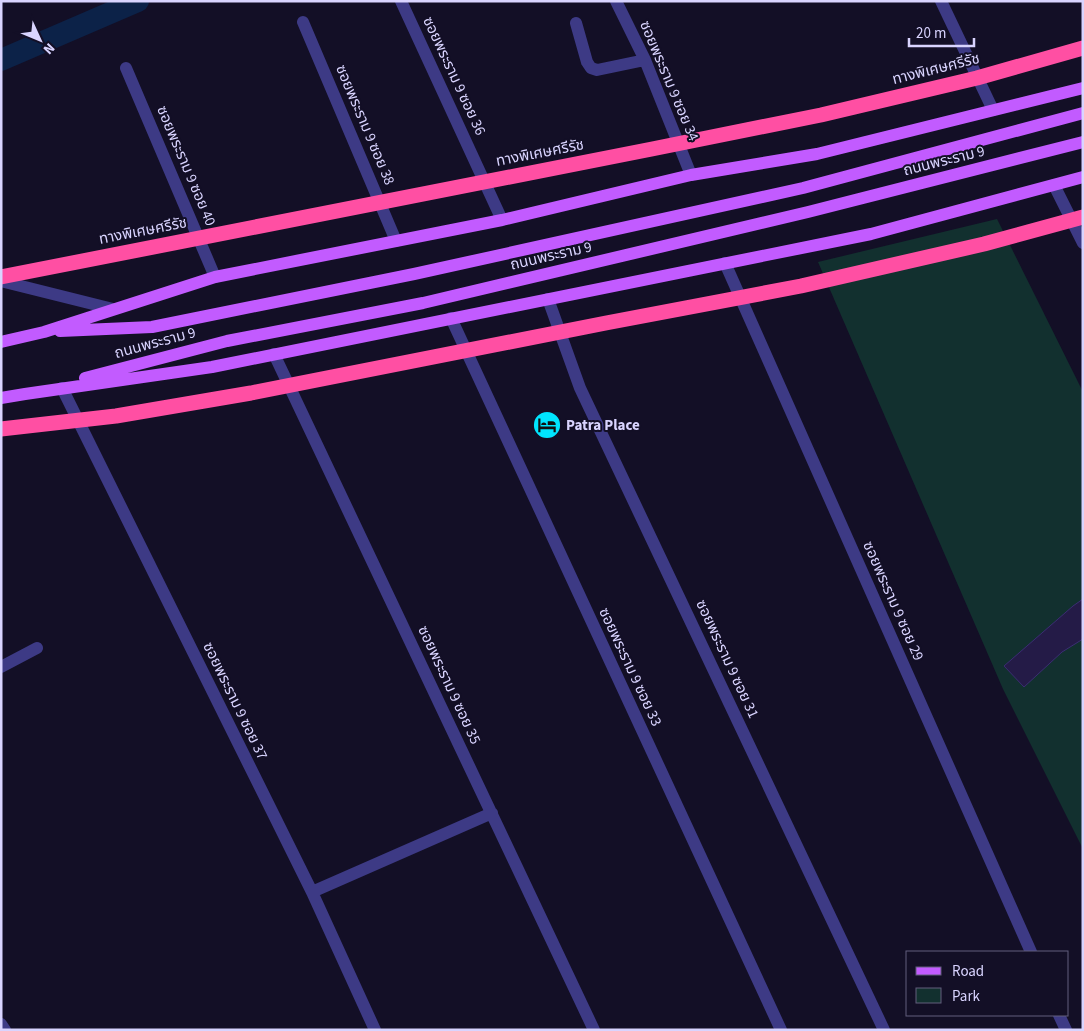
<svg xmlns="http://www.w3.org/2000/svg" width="1084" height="1031" viewBox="0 0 1084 1031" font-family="'Source Sans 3','Noto Sans Thai',sans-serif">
  <rect width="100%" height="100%" fill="#130f26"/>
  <path fill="#12302f" d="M997,219L1083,392V849L1003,689L818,262Z"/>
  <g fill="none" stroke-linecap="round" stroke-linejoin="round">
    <path stroke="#0c2248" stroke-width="22" d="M1,60L138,1"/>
  </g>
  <path fill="#241b47" stroke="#3b2d73" d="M1083,599V639L1062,652L1024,687L1004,666L1073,606Z"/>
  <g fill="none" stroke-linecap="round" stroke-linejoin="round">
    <path stroke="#3d3a85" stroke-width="12" d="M401,1L502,220
      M616,1L645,60L691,175
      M941,1L993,110
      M303,22L396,241
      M576,23L587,62L591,68L597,70L645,60
      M126,68L215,277
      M1054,185L1083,243
      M725,263L1031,952
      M1,281L113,309
      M548,299L580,388L884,1030
      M451,318L781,1030
      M274,354L594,1030
      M62,388L312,892L375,1030
      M1,667L37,648
      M312,892L492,813
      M1059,1015L1066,1030
      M1,1024L5,1030"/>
    <path stroke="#c25bff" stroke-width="12" d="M60,331L152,327L414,274L803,188L1083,113
      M1,342L44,332L215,277L502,220L691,175L817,154L1083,88
      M85,378L227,341L423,303L808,212L1083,142
      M1,398L25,394L212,367L871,234L1083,177"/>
    <path stroke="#ff4fa3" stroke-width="15" d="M1,277L652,149L821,115L977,78L1083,48
      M1,429L116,416L251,393L606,323L801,286L984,244L1083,217"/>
  </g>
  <defs>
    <symbol id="hotel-disc" viewBox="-11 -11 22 22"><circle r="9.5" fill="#00e5ff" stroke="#130f26"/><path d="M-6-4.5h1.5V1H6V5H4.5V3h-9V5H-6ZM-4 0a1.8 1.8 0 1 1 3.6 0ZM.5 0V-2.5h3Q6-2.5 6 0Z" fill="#111"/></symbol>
  </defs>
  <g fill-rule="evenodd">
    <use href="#hotel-disc" x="531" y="409" width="32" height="32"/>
  </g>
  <g text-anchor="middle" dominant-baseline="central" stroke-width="4" stroke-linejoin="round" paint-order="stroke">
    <g font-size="15" fill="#d9d4ff" stroke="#130f26">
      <text transform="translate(936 69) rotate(-14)">ทางพิเศษศรีรัช</text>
      <text transform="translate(454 76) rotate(65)">ซอยพระราม 9 ซอย 36</text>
      <text transform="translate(669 81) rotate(67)">ซอยพระราม 9 ซอย 34</text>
      <text transform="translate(365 125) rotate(67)">ซอยพระราม 9 ซอย 38</text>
      <text transform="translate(540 153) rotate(-11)">ทางพิเศษศรีรัช</text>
      <text transform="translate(944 161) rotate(-14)">ถนนพระราม 9</text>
      <text transform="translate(186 166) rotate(67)">ซอยพระราม 9 ซอย 40</text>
      <text transform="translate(143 231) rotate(-11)">ทางพิเศษศรีรัช</text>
      <text transform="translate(551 256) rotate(-13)">ถนนพระราม 9</text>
      <text transform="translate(155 343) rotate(-15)">ถนนพระราม 9</text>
      <text transform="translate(893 601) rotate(66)">ซอยพระราม 9 ซอย 29</text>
      <text transform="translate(727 659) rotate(65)">ซอยพระราม 9 ซอย 31</text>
      <text transform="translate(630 667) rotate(65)">ซอยพระราม 9 ซอย 33</text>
      <text transform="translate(449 685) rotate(65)">ซอยพระราม 9 ซอย 35</text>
      <text transform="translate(235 701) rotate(64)">ซอยพระราม 9 ซอย 37</text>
    </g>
    <g font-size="15" font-weight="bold" fill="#d9d4ff" stroke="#130f26" text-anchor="start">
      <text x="566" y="425">Patra Place</text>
    </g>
  </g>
  <rect width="1084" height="1031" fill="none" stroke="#d9d4ff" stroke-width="5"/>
  <rect x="906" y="951" width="162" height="65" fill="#130f26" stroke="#625e7d"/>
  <rect x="916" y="967" width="25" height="8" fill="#c25bff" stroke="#625e7d"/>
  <text x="952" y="976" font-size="15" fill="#d9d4ff">Road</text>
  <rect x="916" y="988" width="25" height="15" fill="#12302f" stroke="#625e7d"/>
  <text x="952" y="1001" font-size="15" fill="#d9d4ff">Park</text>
  <g transform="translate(40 40) rotate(134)" stroke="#130f26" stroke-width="4" paint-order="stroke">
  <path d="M0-4L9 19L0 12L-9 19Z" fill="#d9d4ff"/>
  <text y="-8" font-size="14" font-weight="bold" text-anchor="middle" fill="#d9d4ff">N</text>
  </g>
  <path d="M909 38v8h65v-8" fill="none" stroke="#d9d4ff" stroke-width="2.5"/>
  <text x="916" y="38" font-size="15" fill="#d9d4ff" stroke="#130f26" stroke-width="4" paint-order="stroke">20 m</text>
</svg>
